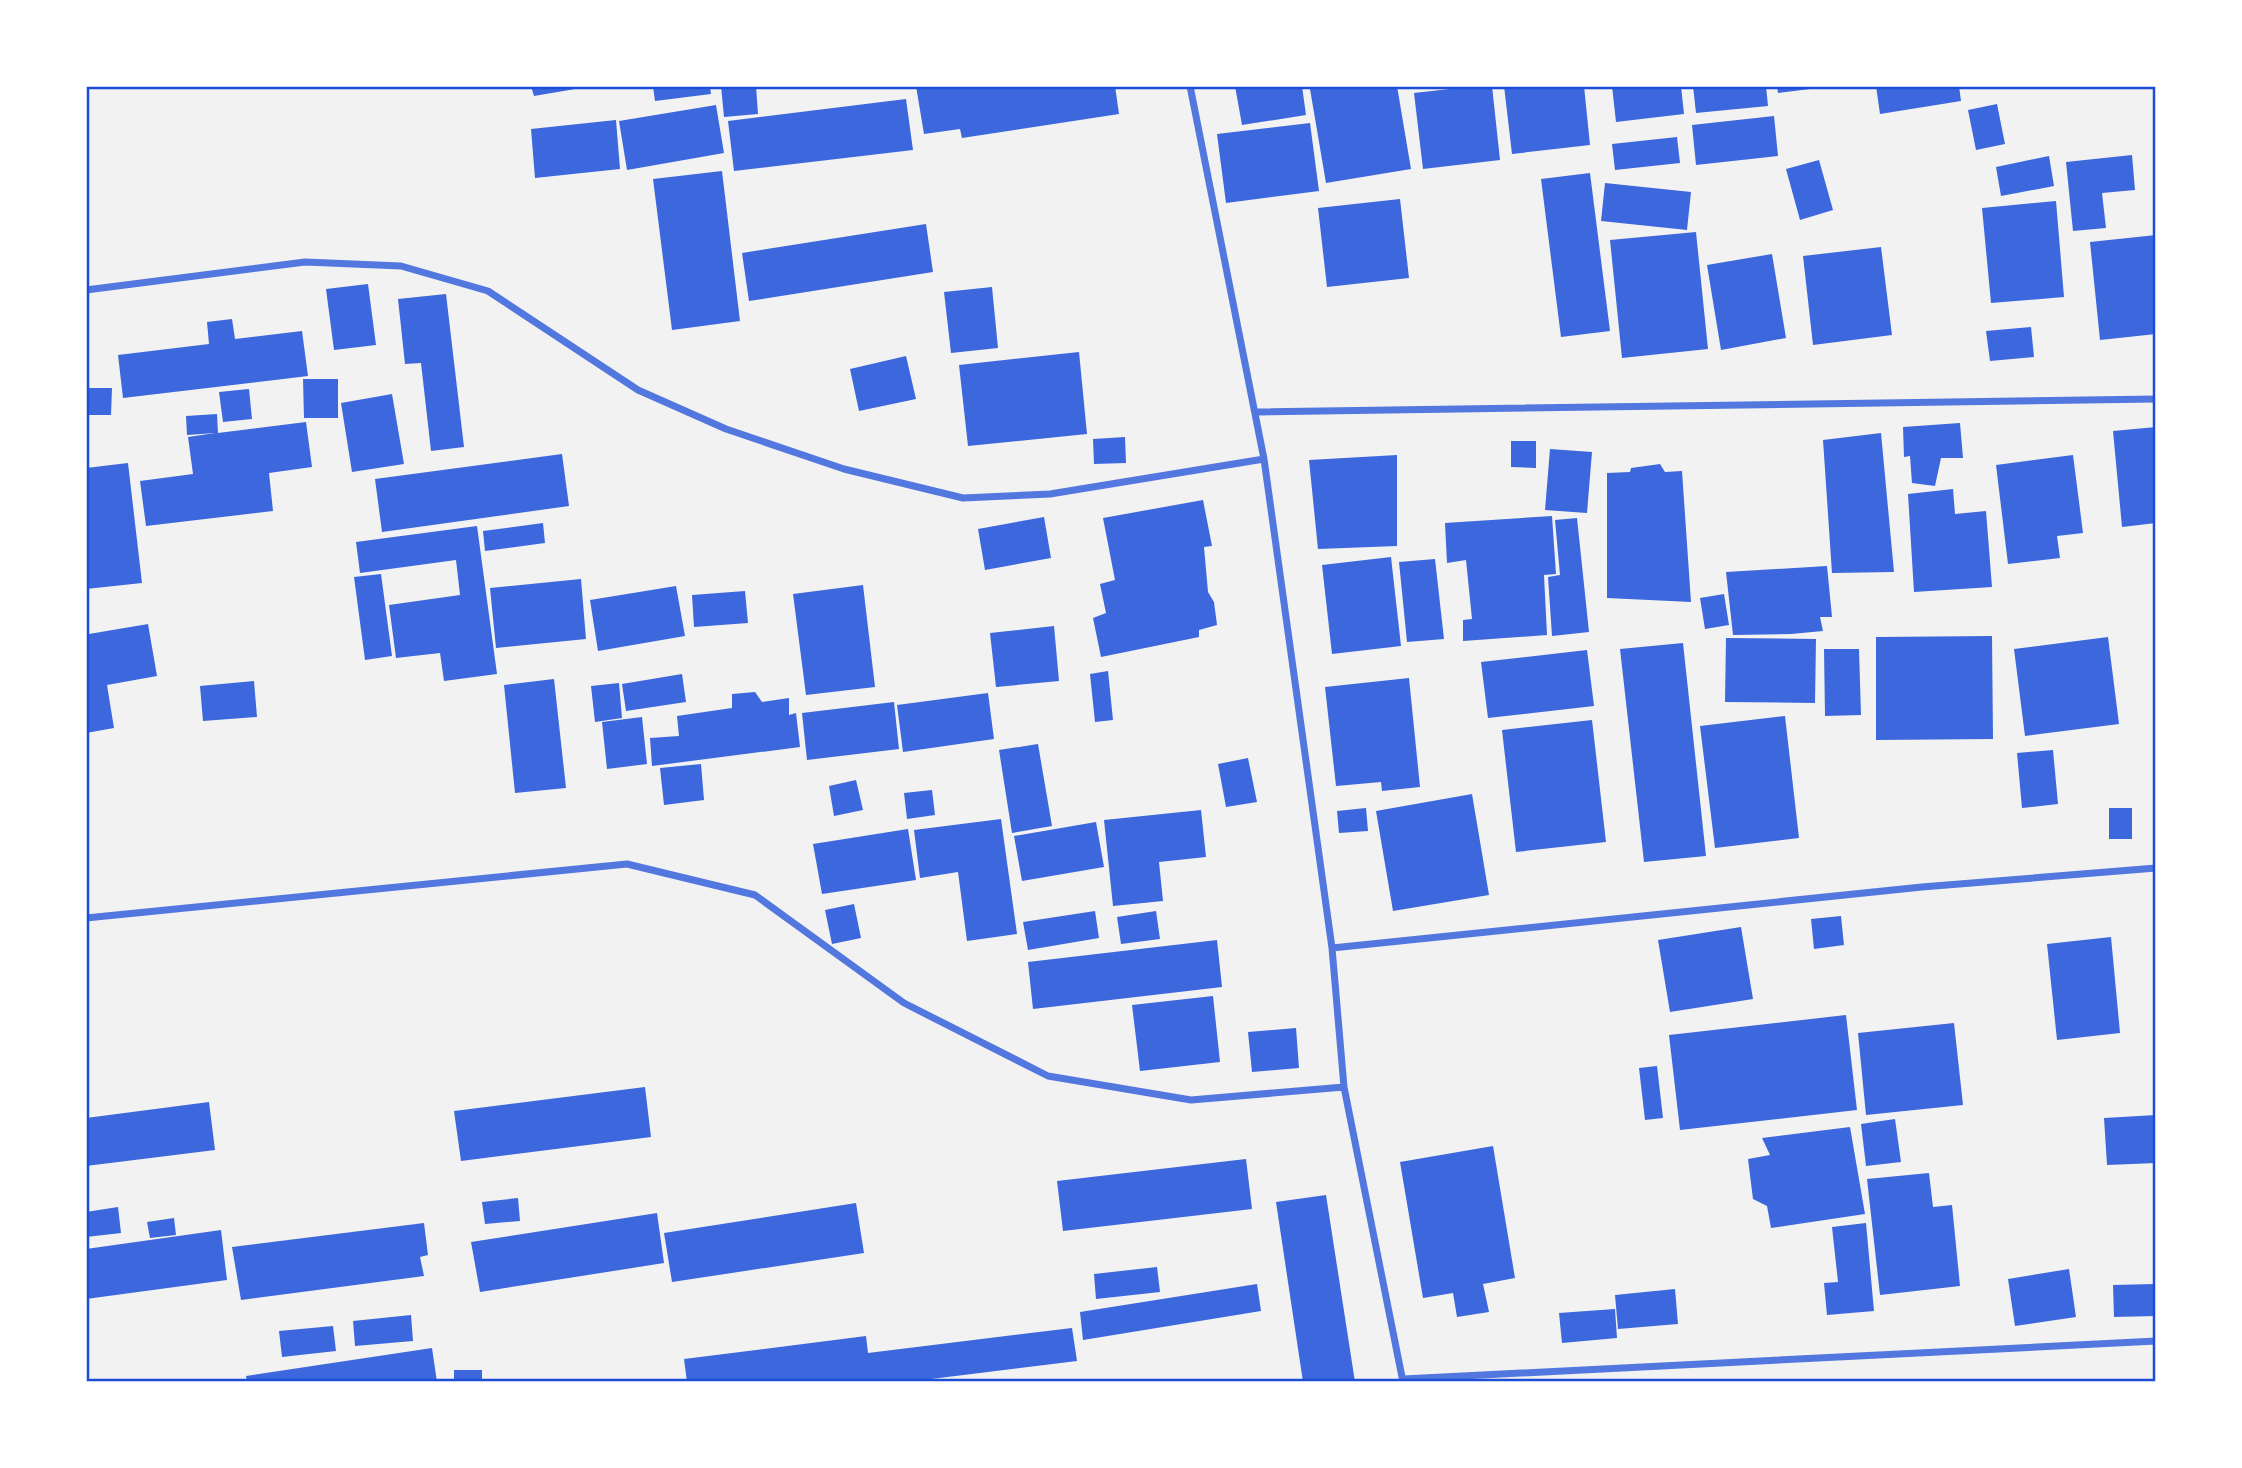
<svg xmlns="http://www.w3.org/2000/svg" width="2242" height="1468" viewBox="0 0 2242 1468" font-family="Helvetica,sans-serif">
  <rect width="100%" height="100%" fill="#f2f2f2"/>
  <path fill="#3d67dc" d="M531,86H587V87L534,96Z
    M653,86H710L711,94L655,101Z
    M721,86H756L758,114L724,117Z
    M916,86H1115L1119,114L962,138L960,129L924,134Z
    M1235,86H1302L1306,115L1242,125Z
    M1330,86H1397L1411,169L1326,183L1310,89Z
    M1476,86H1492L1500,160L1423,169L1414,93Z
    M1504,86H1584L1590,145L1512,154Z
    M1612,86H1681L1684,114L1616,122Z
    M1693,86H1766L1768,106L1696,113Z
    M1777,86H1826V87L1778,93Z
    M1876,86H1959L1961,101L1880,114Z
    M906,99L913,150L734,171L728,121Z
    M1997,104L2005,144L1976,150L1968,110Z
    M716,105L724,153L627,170L619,121Z
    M1774,116L1778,156L1696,165L1692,125Z
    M616,120L620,169L535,178L531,129Z
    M1310,123L1319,191L1226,203L1217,134Z
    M1677,137L1680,163L1615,170L1612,144Z
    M2132,155L2135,190L2102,193L2106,228L2073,231L2066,162Z
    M2049,156L2054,186L2001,196L1996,167Z
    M1819,160L1833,210L1800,220L1786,169Z
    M722,171L740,321L672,330L653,179Z
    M1590,173L1610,331L1561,337L1541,179Z
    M1605,183L1691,192L1687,230L1601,221Z
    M1400,199L1409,278L1327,287L1318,208Z
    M2056,201L2064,297L1991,303L1982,208Z
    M926,224L933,272L749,301L742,253Z
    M1696,232L1708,349L1622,358L1610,240Z
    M2156,235V334L2100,340L2090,242Z
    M1881,247L1892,335L1813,345L1803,256Z
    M1772,254L1786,338L1721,350L1707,265Z
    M368,284L376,345L334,350L326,289Z
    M992,287L998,348L951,353L944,292Z
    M446,294L464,447L431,451L421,363L405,364L398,299Z
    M232,319L235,339L302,331L308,376L123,398L118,355L209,344L207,322Z
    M2031,327L2034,357L1990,361L1986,331Z
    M1079,352L1087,434L968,446L959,365Z
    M906,356L916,399L859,411L850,369Z
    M303,379H338V418H304Z
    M86,388H112L111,415H86Z
    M249,389L252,419L223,422L219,392Z
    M392,394L404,464L352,472L341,403Z
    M217,414L218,433L306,422L312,467L269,473L273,511L146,526L140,481L193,474L188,437L215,433L187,435L186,416Z
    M1960,423L1963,458H1941L1935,486L1912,483L1910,456L1904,457L1903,427Z
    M2156,427V523L2122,527L2113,431Z
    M1881,433L1894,572L1832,573L1823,440Z
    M1125,437L1126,463L1094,464L1093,439Z
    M1511,441H1536V468L1511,467Z
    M1550,449L1592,452L1587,513L1545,510Z
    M562,454L569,506L382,532L375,479Z
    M1397,455V546L1318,549L1309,460Z
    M2073,455L2083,533L2057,536L2060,558L2008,564L1996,465Z
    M128,463L142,583L86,589V468Z
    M1660,464L1665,472L1682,471L1691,602L1607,598V473L1630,472L1631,468Z
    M1953,489L1955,514L1986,511L1992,587L1914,592L1908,494Z
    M1203,500L1212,546L1204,547L1208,592L1214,602L1217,625L1199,630V637L1101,657L1093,618L1106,613L1100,584L1115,580L1103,518Z
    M1552,516L1556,574L1544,575L1547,635L1463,641V620L1472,619L1466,560L1447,563L1445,523Z
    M1044,517L1051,558L985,570L978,529Z
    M1577,518L1589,632L1552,636L1548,577L1560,575L1555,520Z
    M543,523L545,543L485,551L483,531Z
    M477,526L497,674L444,681L440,653L396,658L389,605L460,595L456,560L360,573L356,542Z
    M1391,557L1401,646L1332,654L1322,565Z
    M1435,559L1444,639L1407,642L1399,562Z
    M1827,566L1832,617H1820L1823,631L1791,634L1733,635L1726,572Z
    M381,574L392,656L365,660L354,577Z
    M581,579L586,639L496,648L490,588Z
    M863,585L875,687L806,695L793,594Z
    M676,586L685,636L598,651L590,600Z
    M745,591L748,623L694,627L692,595Z
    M1724,594L1729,625L1705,629L1700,598Z
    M86,624L89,634L148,624L157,676L107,685L114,728L86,733Z
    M1054,626L1059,681L996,687L990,633Z
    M1992,636L1993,739L1876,740V637Z
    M2108,637L2119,724L2025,736L2014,649Z
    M1726,638L1816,639L1815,703L1725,702Z
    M1683,643L1706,856L1644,862L1620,649Z
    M1824,649H1859L1861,715L1825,716Z
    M1587,650L1594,706L1488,718L1481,662Z
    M1108,671L1113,720L1095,722L1090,674Z
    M682,674L686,702L626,711L622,684Z
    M1409,678L1420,787L1382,791L1381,782L1336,786L1325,687Z
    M554,679L566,788L515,793L504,685Z
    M254,681L257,717L203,721L200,686Z
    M619,683L622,718L595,722L591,686Z
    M755,692L762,702L789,698V715L796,713L800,747L652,766L650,738L679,736L677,716L732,708V694Z
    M988,693L994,739L903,752L897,705Z
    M894,702L899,749L807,760L802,713Z
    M1785,716L1799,838L1715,848L1700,726Z
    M642,717L647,764L607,769L602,722Z
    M1592,720L1606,842L1516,852L1502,730Z
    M1038,744L1052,826L1012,833L999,750Z
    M2053,750L2058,804L2022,808L2017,753Z
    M1248,758L1257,802L1226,807L1218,764Z
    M701,764L704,800L664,805L660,768Z
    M856,780L863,810L834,816L829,786Z
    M932,790L935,815L907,819L904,793Z
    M1472,794L1489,895L1393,911L1376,811Z
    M1366,808L1368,831L1339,833L1337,811Z
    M2109,808H2132V839H2109Z
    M1201,810L1206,857L1159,862L1163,901L1113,906L1104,820Z
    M1001,819L1017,934L967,941L958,872L920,878L914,830Z
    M1096,822L1104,867L1022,881L1014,836Z
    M908,829L916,880L822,894L813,844Z
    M854,904L861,938L832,944L825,910Z
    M1095,911L1099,938L1028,950L1023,922Z
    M1156,911L1160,939L1121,944L1117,917Z
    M1841,916L1844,945L1814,949L1811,919Z
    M1741,927L1753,999L1670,1012L1658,940Z
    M2111,937L2120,1033L2057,1040L2047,944Z
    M1217,940L1222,987L1033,1009L1028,962Z
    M1213,996L1220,1062L1140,1071L1132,1005Z
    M1846,1015L1857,1110L1680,1130L1669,1035Z
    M1954,1023L1963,1105L1866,1115L1858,1033Z
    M1296,1028L1299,1068L1252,1072L1248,1032Z
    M1657,1066L1663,1118L1645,1120L1639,1068Z
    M645,1087L651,1137L461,1161L454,1111Z
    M209,1102L215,1150L86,1166V1118Z
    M2156,1115V1163L2107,1165L2104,1118Z
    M1895,1119L1901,1162L1866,1166L1861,1124Z
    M1850,1127L1865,1214L1771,1228L1767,1206L1753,1199L1748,1159L1770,1155L1762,1138Z
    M1493,1146L1515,1278L1483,1284L1489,1312L1457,1317L1453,1293L1423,1298L1400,1162Z
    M1246,1159L1252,1209L1063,1231L1057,1181Z
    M1929,1173L1933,1207L1952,1205L1960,1286L1880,1295L1867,1179Z
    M1326,1195L1355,1382H1303L1276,1202Z
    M518,1198L520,1221L485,1224L482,1202Z
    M856,1203L864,1253L672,1282L664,1233Z
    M118,1207L121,1233L86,1237V1212Z
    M657,1213L664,1263L480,1292L471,1242Z
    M174,1218L176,1235L150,1238L147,1222Z
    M424,1223L428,1255L420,1257L424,1276L241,1300L232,1247Z
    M1866,1223L1874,1311L1827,1315L1824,1283L1838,1282L1832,1227Z
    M221,1230L227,1280L86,1299V1249Z
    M1157,1267L1160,1292L1096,1299L1094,1274Z
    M2069,1269L2076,1317L2015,1326L2008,1279Z
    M1257,1284L1261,1311L1083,1340L1080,1312Z
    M2155,1284L2156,1316L2114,1317L2113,1285Z
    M1675,1289L1678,1324L1618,1329L1615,1295Z
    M1615,1309L1617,1338L1562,1343L1559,1313Z
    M411,1315L413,1341L355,1346L353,1321Z
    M333,1326L336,1351L282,1357L279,1331Z
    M1072,1328L1077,1361L907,1382H687L684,1359L866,1336L868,1353Z
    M432,1348L437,1382H247L246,1376Z
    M454,1370H482V1382H454Z"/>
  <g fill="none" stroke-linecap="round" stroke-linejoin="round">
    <path stroke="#5277de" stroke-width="7" d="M1190,86L1264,459L1332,948L1344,1087L1403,1382
      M86,290L305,262L401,266L488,291L638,390L726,429L844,469L963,498L1050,494L1264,459
      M1255,412L2156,399
      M86,918L627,864L755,895L904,1003L1048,1076L1191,1100L1344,1087
      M1332,948L1922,887L2156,868
      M1403,1379L2156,1341"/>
  </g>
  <rect width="2242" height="1468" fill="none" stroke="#ffffff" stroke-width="175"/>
  <rect x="88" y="88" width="2066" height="1292" fill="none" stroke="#1d4ed8" stroke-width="2.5"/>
</svg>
